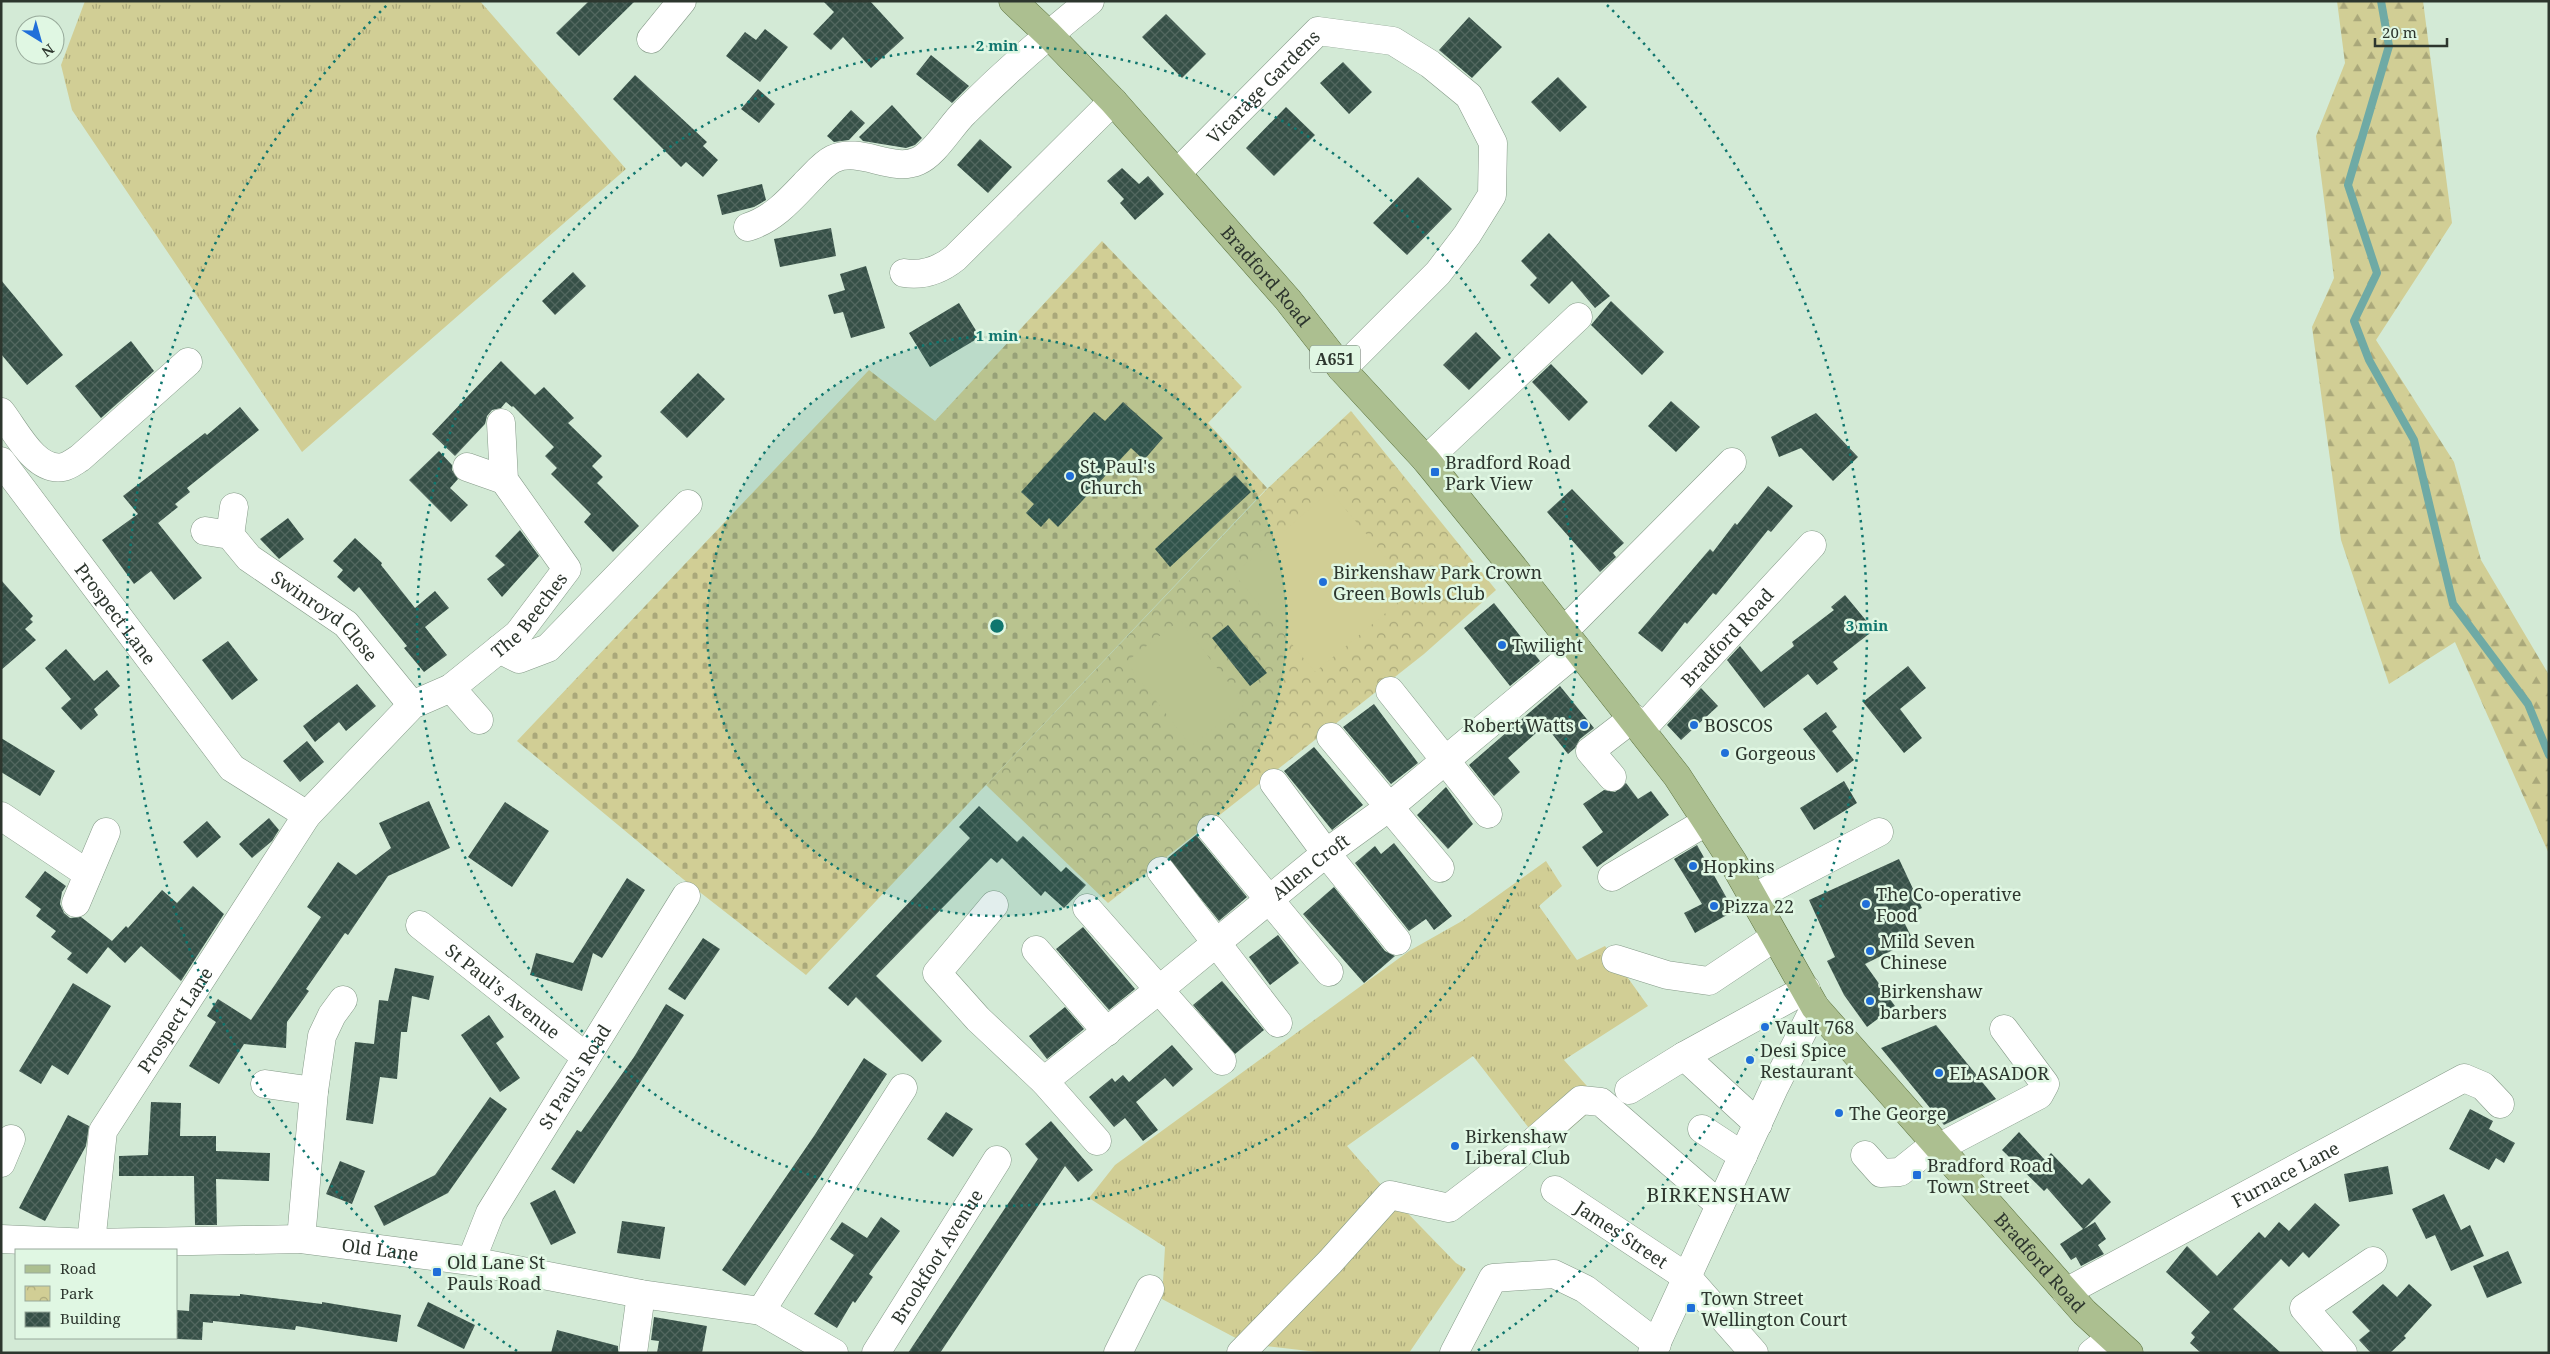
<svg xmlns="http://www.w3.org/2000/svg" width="2550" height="1354" viewBox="0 0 2550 1354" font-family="'Noto Serif',serif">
  <defs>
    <pattern id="grass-tufts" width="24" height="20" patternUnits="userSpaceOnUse" patternTransform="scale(1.25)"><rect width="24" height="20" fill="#d1ce95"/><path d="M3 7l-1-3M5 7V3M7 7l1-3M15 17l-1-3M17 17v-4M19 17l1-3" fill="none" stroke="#aaa87a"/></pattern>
    <pattern id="forest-firs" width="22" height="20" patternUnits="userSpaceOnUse" patternTransform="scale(1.25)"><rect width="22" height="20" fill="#d1ce95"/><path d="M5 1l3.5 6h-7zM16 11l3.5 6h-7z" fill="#aaa87a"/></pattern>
    <pattern id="cemetery-stones" width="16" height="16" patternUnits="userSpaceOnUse" patternTransform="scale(1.25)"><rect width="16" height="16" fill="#d1ce95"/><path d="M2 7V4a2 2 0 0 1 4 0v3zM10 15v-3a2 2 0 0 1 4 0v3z" fill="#aaa87a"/></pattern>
    <pattern id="park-crowns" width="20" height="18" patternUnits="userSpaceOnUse" patternTransform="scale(1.25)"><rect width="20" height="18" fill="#d1ce95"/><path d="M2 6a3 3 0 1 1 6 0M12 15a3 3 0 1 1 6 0" fill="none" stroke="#aaa87a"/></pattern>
    <pattern id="building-cross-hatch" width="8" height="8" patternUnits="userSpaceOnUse" patternTransform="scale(1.25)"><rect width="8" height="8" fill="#365047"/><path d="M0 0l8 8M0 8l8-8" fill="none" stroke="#52675f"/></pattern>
  </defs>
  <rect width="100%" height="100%" fill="#d3ead6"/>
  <path fill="url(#grass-tufts)" d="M85,1H480L626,169L302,452L72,110L61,65Z
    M1546,861L1562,886L1539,906L1577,960L1605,946L1648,1006L1564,1060L1601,1102L1546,1150L1473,1056L1347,1146L1390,1195L1456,1263L1466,1269L1409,1353H1326L1247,1344L1162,1299L1165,1247L1089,1198L1115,1165L1409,951L1462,921Z"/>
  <path fill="url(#forest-firs)" d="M2337,1H2423L2452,223L2376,340L2454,462L2481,560L2549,675V854L2455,642L2389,684L2341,540L2312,327L2334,278L2316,136L2345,63Z"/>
  <path fill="url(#cemetery-stones)" d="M1102,241L1242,387L1208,423L1267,488L806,975L683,879L517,741L869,370L935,421Z"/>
  <path fill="url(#park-crowns)" d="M1351,411L1496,590L1424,654L1108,903L986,785L1267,489Z"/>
  <path fill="#d1ce95" d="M1332,493L1413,590L1315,672L1234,574L1321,499Z
    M1180,620L1245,704L1191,746L1126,662Z"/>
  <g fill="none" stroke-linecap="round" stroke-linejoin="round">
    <path stroke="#6faaa5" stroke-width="8" d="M2381,1L2389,46L2348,185L2377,273L2354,321L2369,360L2414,440L2453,604L2528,704L2549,755"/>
  </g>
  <path fill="url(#building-cross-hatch)" d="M589,1H635L579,56L556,33Z
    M823,1H870L904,38L871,68L843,37L831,50L813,34L834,12Z
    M1166,14L1206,54L1182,78L1142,37Z
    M1469,17L1502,47L1472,78L1439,50Z
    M765,29L788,47L760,82L726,56L745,32L756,40Z
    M931,55L969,86L952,103L916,74Z
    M1343,62L1372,92L1349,114L1320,83Z
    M635,75L707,142L703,146L718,160L703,177L686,162L681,167L613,99Z
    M1558,77L1587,107L1560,132L1531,102Z
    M758,89L775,104L759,123L741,109Z
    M892,105L922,138L915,145L906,148L863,141L859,137Z
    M1286,107L1315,135L1274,176L1246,148Z
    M851,110L865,123L849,140L834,142L827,136Z
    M980,139L1012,167L988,193L957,165Z
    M1122,168L1139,184L1148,176L1164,194L1135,220L1120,203L1124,199L1107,181Z
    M1418,177L1452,209L1407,255L1373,223Z
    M762,184L766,200L754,207L722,215L717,195Z
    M831,228L836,256L780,267L774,239Z
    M1549,233L1610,296L1595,308L1572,281L1549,304L1530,285L1537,278L1521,261Z
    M866,266L885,328L851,338L843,312L834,314L828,295L845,290L840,274Z
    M573,272L586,286L555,315L542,301Z
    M1,280L63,355L27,385L1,354Z
    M1611,301L1664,352L1642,375L1591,325Z
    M959,303L980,337L930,367L909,333Z
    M1476,332L1501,358L1469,390L1443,365Z
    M131,341L154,371L101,418L75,386Z
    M501,361L535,395L544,387L574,418L568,423L602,456L592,466L603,477L597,483L639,526L613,552L584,522L591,514L551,474L557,468L545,456L554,447L513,406L512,407L506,402L501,408L492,410L487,416L485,424L455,456L432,434Z
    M1551,364L1588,402L1569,421L1532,382Z
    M698,373L725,399L687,438L660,412Z
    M1671,401L1700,427L1676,452L1648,426Z
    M1123,402L1163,438L1144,460L1131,448L1058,527L1049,518L1041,527L1026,513L1034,504L1021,492L1094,412L1105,421Z
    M240,407L259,430L187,488L190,492L175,504L178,507L158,523L202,578L174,600L151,571L134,584L102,540L138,514L123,496L205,433L207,435Z
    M1816,413L1858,457L1833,481L1801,448L1779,457L1771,437Z
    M439,451L452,465V470L458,479L450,488L468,505L451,522L409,480Z
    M1235,475L1251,492L1170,567L1155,549Z
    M1768,486L1793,506L1771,532L1768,530L1716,595L1713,593L1687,624L1685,622L1662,652L1638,633L1710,549L1713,552L1735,523L1737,525Z
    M1572,489L1624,543L1613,553L1616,557L1600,572L1547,512Z
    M288,518L304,539L279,559L260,539Z
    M520,530L539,556L502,597L487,579L505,565L495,556Z
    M355,538L382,563L381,565L415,608L435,591L449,608L425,627L447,655L424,672L404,648L407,646L359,587L354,592L337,577L343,570L333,561Z
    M1,580L33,616L30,619L33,622L25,629L36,640L1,670Z
    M1845,595L1874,630L1833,662L1838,669L1817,685L1808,674L1764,708L1727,660L1740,646L1761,672L1794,646L1792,642L1834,610L1831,607Z
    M1494,603L1540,661L1510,686L1464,628Z
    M1228,625L1267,673L1250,686L1212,638Z
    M228,641L258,680L232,700L202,660Z
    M66,649L94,681L107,670L120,686L94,709L98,715L81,730L61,708L71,699L45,668Z
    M1908,666L1926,688L1900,709L1922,738L1904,753L1863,702Z
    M357,684L376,706L346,731L339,722L315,742L303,726Z
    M1560,686L1594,728L1580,739L1575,748L1568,754L1545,725L1508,758L1520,772L1494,796L1469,765Z
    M1701,688L1718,706L1681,740L1667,725Z
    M1374,704L1418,763L1391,784L1343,727Z
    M1826,712L1837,727L1832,731L1854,760L1837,773L1803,729Z
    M1,738L55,771L40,796L1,772Z
    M307,741L324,762L300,782L283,761Z
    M1314,747L1363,805L1332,830L1284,771Z
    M1844,781L1857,803L1814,830L1800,808Z
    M1626,783L1638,799L1651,791L1669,815L1597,867L1582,847L1603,832L1583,804L1604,790L1615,792Z
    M1446,787L1473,824L1448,849L1417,815Z
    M429,801L450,848L388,876L348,935L345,933L306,989L309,991L287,1022L286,1048L244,1044L219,1084L189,1066L216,1022L207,1016L218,999L251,1020L321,917L307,907L338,862L356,875L391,848L379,823Z
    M505,802L549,831L512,887L468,857Z
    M979,806L1017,842L1023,836L1061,872L1066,867L1086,885L1064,908L1045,891L1041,896L1002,858L997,863L991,858L876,976L942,1041L922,1062L856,997L848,1006L828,988L970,838L959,827Z
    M269,818L279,830L272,841L252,858L239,844Z
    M207,821L221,837L197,858L183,842Z
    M1196,835L1247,897L1219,921L1168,858Z
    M1394,843L1452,916L1434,930L1426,919L1409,931L1355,863L1375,846L1381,854Z
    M1697,845L1734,911L1695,933L1684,913L1702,904L1674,859Z
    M1899,859L1922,908L1902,918L1913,940L1865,964L1895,1006L1867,1027L1844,995L1827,961L1835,957L1809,900Z
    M45,871L66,886L62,892L60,904L64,913L70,918L81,917L112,941L126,926L128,928L162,890L177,903L193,886L224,914L181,981L141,946L125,963L108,947L87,974L67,959L72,953L51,937L56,931L36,916L41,909L25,897Z
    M627,878L645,890L602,958L593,953L582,991L530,975L536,953L573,963Z
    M1334,887L1385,951L1395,956L1364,983L1303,914Z
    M1083,927L1135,989L1109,1010L1056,949Z
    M1278,935L1299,963L1270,985L1249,957Z
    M703,938L720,949L685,1000L668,989Z
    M395,968L434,976L429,1000L412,996L407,1032H401L397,1079L380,1077L373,1124L346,1120L355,1042L374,1044L379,1000L388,1001Z
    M1222,981L1264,1030L1235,1054L1193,1005Z
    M73,983L111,1006L68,1075L52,1065L41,1084L19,1071Z
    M666,1004L684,1015L574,1184L551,1169L577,1130L581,1132L634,1057Z
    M1065,1007L1084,1029L1047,1059L1029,1036Z
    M489,1015L504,1037L496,1043L520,1078L500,1092L461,1035Z
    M1936,1025L1996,1099L1944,1125L1881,1048Z
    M1172,1045L1193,1069L1173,1087L1165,1078L1136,1102L1158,1130L1143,1141L1125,1118L1114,1127L1089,1097L1112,1078L1115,1082L1123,1075L1129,1082Z
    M864,1058L887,1074L821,1175L745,1286L722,1270L814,1136Z
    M490,1097L507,1109L448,1193L384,1226L374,1206L435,1175Z
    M151,1102L181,1103L180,1136H216V1151L270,1153L269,1181L216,1179L217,1225H195L194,1176H119V1156L148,1155Z
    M2470,1109L2493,1121L2489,1129L2515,1143L2504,1163L2496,1158L2489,1170L2449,1149Z
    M946,1112L973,1129L953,1157L927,1139Z
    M68,1115L89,1126L86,1146L45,1221L19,1208Z
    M1051,1121L1093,1170L1078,1182L1065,1166L940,1353H908L1038,1159L1025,1144Z
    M2019,1132L2045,1160L2051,1153L2082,1185L2089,1178L2111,1202L2084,1229L2095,1222L2106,1239L2098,1245L2104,1254L2081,1266L2076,1257L2071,1260L2060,1244L2083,1229L2047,1188L2044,1191L2002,1150Z
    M340,1161L365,1171L352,1204L326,1194Z
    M2388,1166L2393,1194L2349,1202L2344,1174Z
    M555,1190L576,1233L551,1245L530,1203Z
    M2444,1194L2461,1230L2470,1225L2484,1256L2451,1271L2435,1235L2426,1239L2412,1209Z
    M2315,1203L2340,1225L2309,1258L2303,1252L2289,1267L2281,1259L2233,1309L2281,1353H2201L2190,1343L2195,1337L2191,1333L2210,1312L2166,1272L2187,1246L2217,1276L2259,1232L2265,1238L2279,1222L2289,1231Z
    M881,1217L900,1231L869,1274L873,1277L855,1303L853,1301L837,1328L814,1314L854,1255L830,1239L842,1222L867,1238Z
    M622,1221L665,1227L660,1259L617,1253Z
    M2508,1251L2522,1283L2487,1298L2473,1266Z
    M2383,1284L2397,1297L2409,1284L2432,1305L2404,1336L2406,1338L2390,1353H2371L2359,1340L2370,1331L2352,1312Z
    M190,1294L240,1296V1294L322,1304V1302L401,1315L397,1342L296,1326L295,1330L213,1321V1323L203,1322L202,1340L176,1339V1310L189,1311Z
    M428,1302L475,1325L464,1349L417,1326Z
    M654,1317L707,1326L702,1353H657L659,1341L651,1340Z
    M557,1330L618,1346V1353H551Z"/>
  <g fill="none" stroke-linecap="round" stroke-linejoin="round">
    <defs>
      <g id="minor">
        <path d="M651,39L682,1"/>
        <path id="s1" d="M1177,173L1318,31L1393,41L1430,64L1469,96L1493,143L1492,195L1467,235L1438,273L1342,369"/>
        <path d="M748,227C773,219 789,201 807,182C815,174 823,164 833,159C860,146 892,173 918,161C935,154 951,125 965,112C1005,72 1046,36 1090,1"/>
        <path d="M904,273C923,276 940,270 955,258L1113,101"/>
        <path d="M1,412C16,431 35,472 63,467C69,466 75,461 80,458L188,362"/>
        <path d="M1426,460L1578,317"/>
        <path id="s2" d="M1,461L232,768L307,815"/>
        <path d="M467,467L504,480"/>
        <path id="s3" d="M205,531L230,535L249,558L346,624L412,705"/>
        <path d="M230,535L234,507"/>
        <path d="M1563,632L1732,462"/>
        <path d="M499,649L519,659L548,648L688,504"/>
        <path d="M451,688L479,720"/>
        <path d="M1390,691L1488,814"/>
        <path id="s4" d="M1642,729L1812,545"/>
        <path d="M1331,737L1440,868"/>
        <path d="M1612,777L1590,751L1633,718"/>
        <path d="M1274,783L1326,853L1397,941"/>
        <path d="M1,816L88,874"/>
        <path d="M1211,829L1329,972"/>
        <path d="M1161,871L1278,1023"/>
        <path d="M1612,877L1706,822"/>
        <path d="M1753,898L1879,832"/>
        <path d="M76,903L106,832"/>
        <path d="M994,905L937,973L978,1019L1044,1081L1097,1141"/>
        <path d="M1087,908L1222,1061"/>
        <path id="s5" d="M420,925L586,1057"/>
        <path d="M1036,950L1107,1032"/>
        <path d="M1616,959L1667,975L1709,981L1775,937"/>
        <path d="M1684,1056L1806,989"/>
        <path id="s6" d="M1044,1081L1160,989L1326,853L1388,808L1578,650"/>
        <path d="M265,1084L314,1091"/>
        <path d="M1629,1090L1684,1056L1758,1124"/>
        <path d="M1702,1129L1743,1156"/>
        <path d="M1938,1148L2039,1095L2045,1084L2004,1029"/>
        <path d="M1865,1155L1881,1173L1900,1172L1935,1144"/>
        <path d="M1,1163L11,1139"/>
        <path id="s7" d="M1555,1190L1688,1278L1754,1353"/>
        <path id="s8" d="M1,1239L91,1243L301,1239L471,1261L641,1294L761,1311L834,1353"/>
        <path d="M301,1239L314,1091L322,1036L332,1015L343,1000"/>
        <path id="s9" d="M91,1243L103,1131L307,815L412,705L451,688L518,634L567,569L504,480L501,423"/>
        <path id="s10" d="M471,1261L490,1213L686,896"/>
        <path id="s11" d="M2066,1292L2464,1078L2483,1086L2500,1104"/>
        <path d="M761,1311L903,1088"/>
        <path d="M633,1353L641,1294"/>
        <path id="s12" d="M876,1353L997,1160"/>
        <path d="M1118,1353L1150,1289"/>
        <path d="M1241,1353L1330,1262L1390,1195L1449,1208L1516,1157L1581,1100L1601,1102L1720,1205"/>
        <path d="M1454,1353L1493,1278L1554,1274L1585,1289L1657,1344"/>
        <path d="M1652,1353L1774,1088L1815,1007"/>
        <path d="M2092,1353L2112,1338"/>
        <path d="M2343,1353L2304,1308L2373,1261"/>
      </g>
      <g id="major">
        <path id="s13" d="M1013,1L1048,34L1113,101L1288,300L1342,369L1426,460L1512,566L1677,776L1733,862L1815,1007L2084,1312L2129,1353"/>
      </g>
    </defs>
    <use href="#minor" stroke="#859a88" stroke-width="29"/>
    <use href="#major" stroke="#5c733e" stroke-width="29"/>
    <use href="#minor" stroke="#fff" stroke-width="28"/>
    <use href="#major" stroke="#acbf90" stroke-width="28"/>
  </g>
  <circle cx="997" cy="626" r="290" fill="#0f766e" fill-opacity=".12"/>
  <g fill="none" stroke="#0f766e" stroke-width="2.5" stroke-dasharray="2.5 5">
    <circle cx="997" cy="626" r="290"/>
    <circle cx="997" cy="626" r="580"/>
    <path d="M517 1351A870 870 0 0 1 387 5M1607 5A870 870 0 0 1 1477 1351"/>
  </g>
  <g fill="#206fd9" stroke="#e0f7e3" stroke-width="2">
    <rect x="1430" y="467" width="10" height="10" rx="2.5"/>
    <circle cx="1070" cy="476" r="5"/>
    <circle cx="1323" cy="582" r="5"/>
    <circle cx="1502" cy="645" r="5"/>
    <circle cx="1584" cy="725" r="5"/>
    <circle cx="1694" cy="725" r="5"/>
    <circle cx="1725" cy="753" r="5"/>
    <circle cx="1693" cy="866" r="5"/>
    <circle cx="1866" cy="904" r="5"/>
    <circle cx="1714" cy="906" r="5"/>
    <circle cx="1870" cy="951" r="5"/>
    <circle cx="1870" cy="1001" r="5"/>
    <circle cx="1765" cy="1027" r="5"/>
    <circle cx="1750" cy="1060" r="5"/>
    <circle cx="1939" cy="1073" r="5"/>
    <circle cx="1839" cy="1113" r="5"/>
    <circle cx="1455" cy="1146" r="5"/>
    <rect x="1912" y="1170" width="10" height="10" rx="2.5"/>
    <rect x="432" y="1267" width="10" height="10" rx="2.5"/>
    <rect x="1686" y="1303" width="10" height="10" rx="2.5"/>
  </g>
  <g text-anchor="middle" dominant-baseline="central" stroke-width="5" stroke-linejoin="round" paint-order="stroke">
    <rect fill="#e0f7e3" stroke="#637064" stroke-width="1" x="1310" y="345.5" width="50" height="27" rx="4"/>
    <g font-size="16" font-weight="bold" fill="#2d362e">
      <text x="1335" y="359">A651</text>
    </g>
    <g font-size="18" fill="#2d362e" stroke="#e0f7e3">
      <text stroke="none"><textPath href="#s1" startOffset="122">Vicarage Gardens</textPath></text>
      <text stroke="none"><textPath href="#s13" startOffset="374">Bradford Road</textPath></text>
      <text stroke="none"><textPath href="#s9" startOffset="791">The Beeches</textPath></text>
      <text stroke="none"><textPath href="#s2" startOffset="191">Prospect Lane</textPath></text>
      <text stroke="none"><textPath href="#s3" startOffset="151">Swinroyd Close</textPath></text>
      <text stroke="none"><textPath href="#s4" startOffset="125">Bradford Road</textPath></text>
      <text stroke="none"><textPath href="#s6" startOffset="342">Allen Croft</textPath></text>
      <text stroke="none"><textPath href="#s5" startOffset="106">St Paul's Avenue</textPath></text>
      <text stroke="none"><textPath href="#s9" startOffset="245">Prospect Lane</textPath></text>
      <text stroke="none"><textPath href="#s10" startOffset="212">St Paul's Road</textPath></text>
      <text stroke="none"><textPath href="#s11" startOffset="249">Furnace Lane</textPath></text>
      <text stroke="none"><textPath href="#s7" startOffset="80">James Street</textPath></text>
      <text stroke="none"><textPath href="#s8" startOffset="380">Old Lane</textPath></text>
      <text stroke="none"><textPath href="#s12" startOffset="114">Brookfoot Avenue</textPath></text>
      <text stroke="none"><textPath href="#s13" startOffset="1631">Bradford Road</textPath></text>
    </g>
    <g font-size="18" fill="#2d362e" stroke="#e0f7e3" text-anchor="start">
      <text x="1445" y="462">Bradford Road<tspan x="1445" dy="21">Park View</tspan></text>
      <text x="1080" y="466">St. Paul's<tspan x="1080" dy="21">Church</tspan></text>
      <text x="1333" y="572">Birkenshaw Park Crown<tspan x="1333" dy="21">Green Bowls Club</tspan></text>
      <text x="1512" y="645">Twilight</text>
      <text x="1574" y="725" text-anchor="end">Robert Watts</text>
      <text x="1704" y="725">BOSCOS</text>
      <text x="1735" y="753">Gorgeous</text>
      <text x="1703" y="866">Hopkins</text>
      <text x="1876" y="894">The Co-operative<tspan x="1876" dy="21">Food</tspan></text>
      <text x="1724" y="906">Pizza 22</text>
      <text x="1880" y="941">Mild Seven<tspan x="1880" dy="21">Chinese</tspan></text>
      <text x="1880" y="991">Birkenshaw<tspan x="1880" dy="21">barbers</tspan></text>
      <text x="1775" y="1027">Vault 768</text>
      <text x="1760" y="1050">Desi Spice<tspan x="1760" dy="21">Restaurant</tspan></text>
      <text x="1949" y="1073">EL ASADOR</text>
      <text x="1849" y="1113">The George</text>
      <text x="1465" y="1136">Birkenshaw<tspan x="1465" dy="21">Liberal Club</tspan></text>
      <text x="1927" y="1165">Bradford Road<tspan x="1927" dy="21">Town Street</tspan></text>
      <text x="447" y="1262">Old Lane St<tspan x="447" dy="21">Pauls Road</tspan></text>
      <text x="1701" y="1298">Town Street<tspan x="1701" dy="21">Wellington Court</tspan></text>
    </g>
    <g font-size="20" letter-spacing="1" fill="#2d362e" stroke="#e0f7e3">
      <text x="1719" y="1194">BIRKENSHAW</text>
    </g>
  </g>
  <circle cx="997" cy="626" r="8" fill="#0f766e" stroke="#e0f7e3" stroke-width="2.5"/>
  <g font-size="15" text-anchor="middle" font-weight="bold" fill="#0f766e" stroke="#e0f7e3" stroke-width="5" stroke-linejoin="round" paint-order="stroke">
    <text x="997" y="51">2 min</text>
    <text x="997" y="341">1 min</text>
    <text x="1867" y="631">3 min</text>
  </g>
  <rect width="2550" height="1354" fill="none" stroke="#2d362e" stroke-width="5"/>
  <rect x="15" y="1249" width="162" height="90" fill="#e0f7e3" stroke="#98aa9b"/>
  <rect x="25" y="1265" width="25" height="8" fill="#acbf90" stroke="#98aa9b"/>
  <text x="60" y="1274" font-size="15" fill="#2d362e">Road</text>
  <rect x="25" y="1286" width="25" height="15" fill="url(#park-crowns)" stroke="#98aa9b"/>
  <text x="60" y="1299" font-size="15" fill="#2d362e">Park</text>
  <rect x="25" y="1312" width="25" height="15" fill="url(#building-cross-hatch)" stroke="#98aa9b"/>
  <text x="60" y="1324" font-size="15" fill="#2d362e">Building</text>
  <g transform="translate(40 40) rotate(143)"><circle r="24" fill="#e0f7e3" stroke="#98aa9b"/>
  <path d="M0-4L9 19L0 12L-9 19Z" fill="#206fd9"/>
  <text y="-8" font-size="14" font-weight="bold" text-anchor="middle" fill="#2d362e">N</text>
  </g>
  <path d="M2375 38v8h72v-8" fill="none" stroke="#2d362e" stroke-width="2.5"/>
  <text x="2382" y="38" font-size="15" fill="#2d362e" stroke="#e0f7e3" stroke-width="4" paint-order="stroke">20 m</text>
</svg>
